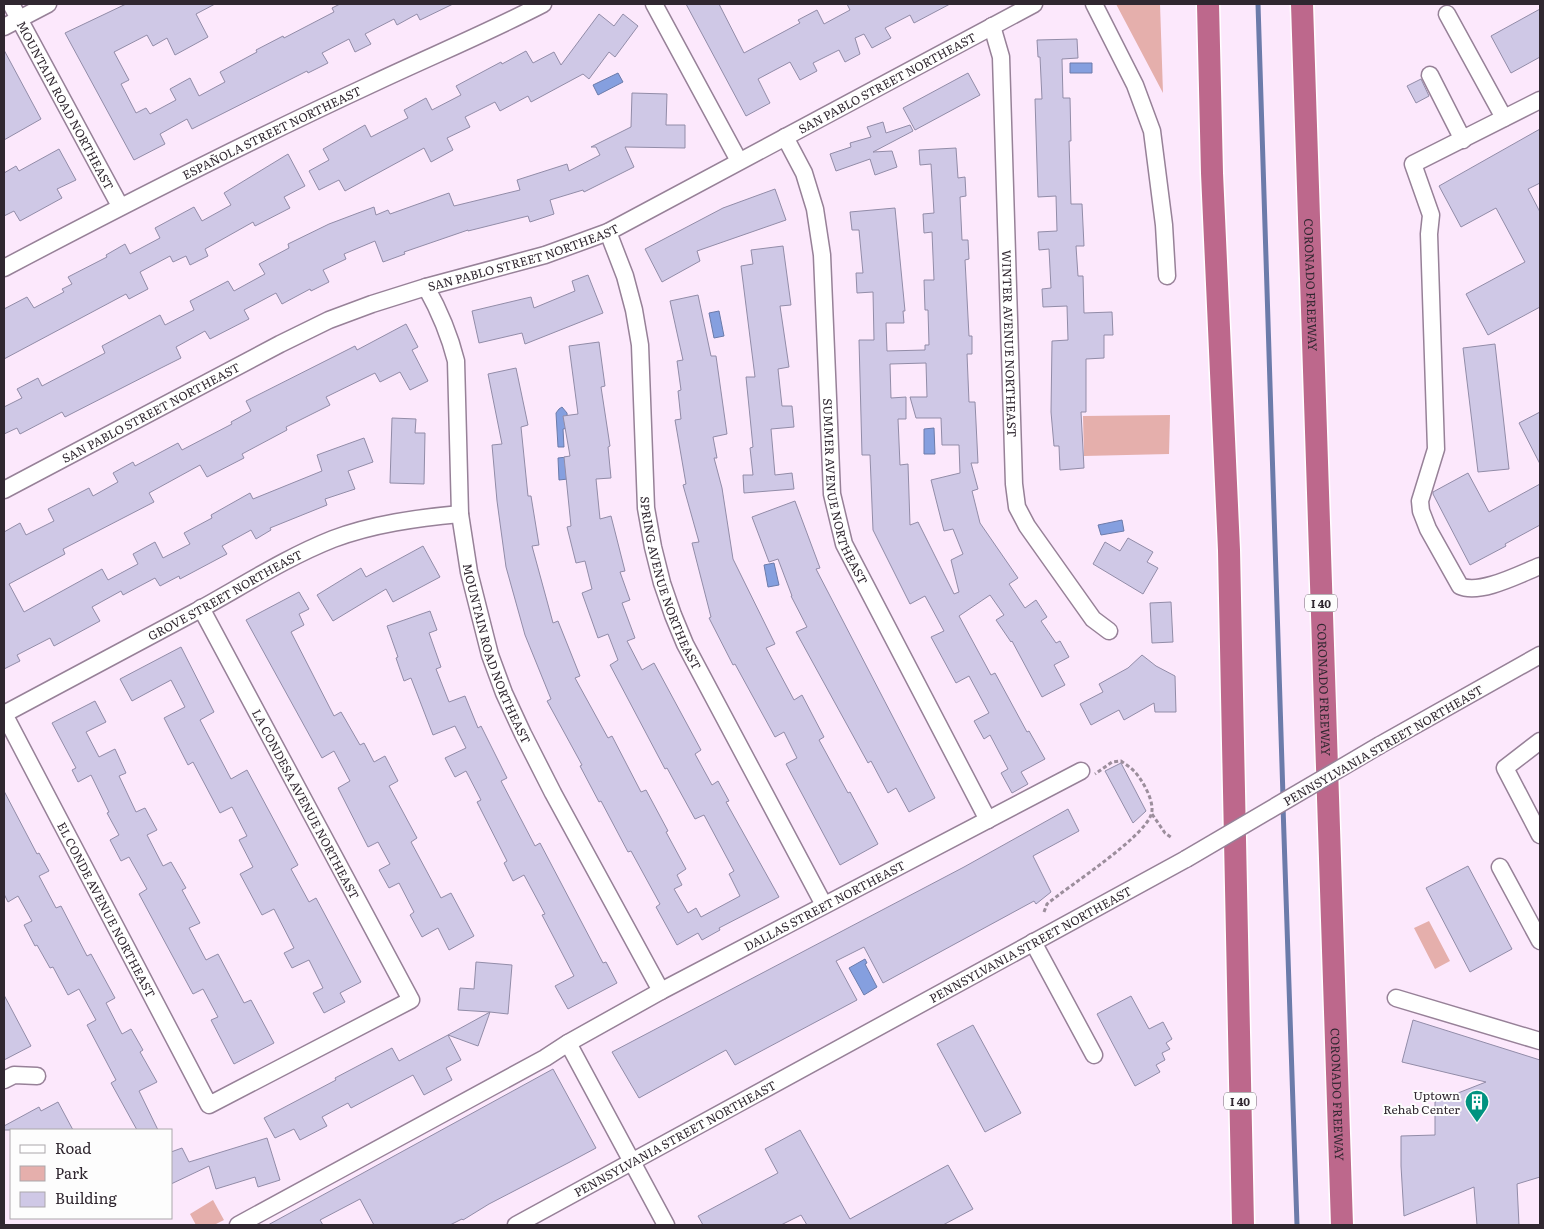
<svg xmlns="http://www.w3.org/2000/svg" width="1544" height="1229" viewBox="0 0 1544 1229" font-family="Literata,serif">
  <rect width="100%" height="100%" fill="#fce8fc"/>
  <path fill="#e5afac" d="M1116,4H1160L1163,93Z
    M1170,415L1169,454L1084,456L1083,416Z
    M1429,921L1450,961L1435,969L1414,928Z
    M213,1200L224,1220L214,1225H196L190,1214Z"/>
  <path fill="#859fdf" stroke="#6c7baa" d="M1070,63H1092V73H1070Z
    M618,73L623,82L598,95L593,85Z
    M719,311L724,336L714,338L709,313Z
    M562,407L567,413L568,428L563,429L564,447H558L556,413L559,409Z
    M934,428L935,454H924V429Z
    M567,457L568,479L559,480L558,458Z
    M1122,520L1124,531L1101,535L1098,525Z
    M774,563L779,585L768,587L764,565Z
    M865,959L867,963L865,964L877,987L864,995L849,968Z"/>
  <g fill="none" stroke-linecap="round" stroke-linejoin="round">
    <path stroke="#6c7baa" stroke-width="5" d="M1258,4L1283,797
      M1283,806L1297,1225"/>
  </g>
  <path fill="#cfc8e6" stroke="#928ca8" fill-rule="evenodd" d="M126,4H215L196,14L208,37L175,55L167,38L153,46L147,35L114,52L129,80L121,84L136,113L146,108L150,114L176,100L170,89L190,78L199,96L225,82L220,72L257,52L256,50L283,36L284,38L334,12L332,8L340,4H453L420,20L417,14L397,25L394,19L365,34L371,44L355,52L349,39L322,53L328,63L308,73L307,71L192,129L187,119L160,134L165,144L134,160L65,33Z
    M686,4H719L744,53L800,23L798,20L817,10L824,24L850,10L847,4H950L914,23L910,15L885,28L891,38L872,48L864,34L855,38L860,54L845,62L839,50L813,63L817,71L800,80L790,62L758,79L770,103L746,116Z
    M1540,9V57L1511,73L1491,36Z
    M599,14L614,26L623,14L638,26L615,57L609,52L589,79L583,74L531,102L528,96L500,111L495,102L465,117L470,127L447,138L453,150L431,162L424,148L345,191L339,180L319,190L309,171L329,160L323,149L365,125L371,137L408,118L404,110L426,98L432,110L461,95L456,86L501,62L502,64L526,51L533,63L554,52L561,65Z
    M1077,39L1078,58L1062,59L1063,98H1070L1071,141H1069L1071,204H1082L1084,246H1076L1078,276H1083L1084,313L1112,312L1113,335H1104V358L1086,359V412H1081L1084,468L1060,470L1059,446H1054L1051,412L1052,341L1068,340L1067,306L1043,307L1042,289L1051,288L1049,249L1039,250L1038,232L1057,231L1056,196L1038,197L1035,99H1042L1040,57H1038L1037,40Z
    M4,50L41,119L4,140Z
    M968,73L980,95L915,130L903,108Z
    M1421,79L1429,96L1416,103L1407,86Z
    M632,93L667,94L666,125H685V148L625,147L634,167L584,192L583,190L550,200L554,214L530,222L528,216L468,231V230L404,252L405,254L383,262L375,241L344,254L346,259L323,270L329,282L311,291L310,289L282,304L276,293L244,310L249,319L210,339L205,331L176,347L181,358L161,368L65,417L62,412L20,434L17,428L4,434V407L22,398L17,389L38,378L42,386L105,353L102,346L160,315L165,325L194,310L190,301L228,281L234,291L265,274L259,264L289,248L288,244L329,224L374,207L376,215L388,210L390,214L449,193L454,206L520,190L517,180L567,164L569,171L600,155L596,147H591L631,127Z
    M883,122L886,133L910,125L913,131L873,152L892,151L897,167L875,175L870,159L836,171L830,154L851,147L850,143L871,137L867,127Z
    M1540,129V183L1528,189L1540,212V307L1488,335L1466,294L1525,262L1496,208L1461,227L1439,186Z
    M956,148L958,178L965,177L966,196L960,197L962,240H968L969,259L965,260L969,336H972V354H967L969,402H975L978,463H971L978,489L972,491L980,523L1018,578L1009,584L1025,608L1036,600L1047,617L1041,621L1056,643L1060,641L1069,657L1054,665L1065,685L1042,697L1012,641L1011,642L996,620L1004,615L990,595L959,616L991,675L995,673L1027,732L1029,731L1045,759L1021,772L1028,784L1012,793L1001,773L1008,769L990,735L984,739L974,721L989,713L969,676L956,683L931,637L944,631L925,596L910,604L873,530L870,455H862L859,340H874L873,292L857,293L856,273H863L859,230H852L850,212L895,208L905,311H903L904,323H886L887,351L925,350V345H929L928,310H925L924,280H934L932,232L924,233L923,214L934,213L931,164L920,165L919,150ZM926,363L927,397H910L916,418H941L942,445H959L960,473L931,480L944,531L953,529L963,554L951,560L959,592L954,594L918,522L910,525L908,464L900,465L898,419H906V397L891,398L890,364Z
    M59,149L76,180L57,189L62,198L20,221L14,211L4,216V173L16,166L19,171Z
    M288,154L305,186L284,197L290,208L255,226L253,222L205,249L208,256L190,265L186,256L173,262L170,256L140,272L148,289L129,299L126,294L4,359V309L27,297L34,308L64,292L62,289L72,284L68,277L107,257L106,255L125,244L130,254L160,238L155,228L194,207L202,221L231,205L224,193Z
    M775,189L786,220L697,251L700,261L662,282L645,249L723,208Z
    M783,246L791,305L780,306L789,367L778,369L782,406H792L794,427L771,429L775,475L792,473L794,489L744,493L743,475H753L750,448L753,447L746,377H755L741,266L753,264L751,250Z
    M588,275L603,313L525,344L522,333L479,343L472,311L531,297L534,308L575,291L572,281Z
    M698,295L711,356H716L727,434L713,437L717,458H714L722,488L733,559L775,644L766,648L794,700L802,695L824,737L819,740L848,793L850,792L878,844L840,865L786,764L797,758L784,732L775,737L735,664L733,665L709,618L711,617L692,543L699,542L683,485L686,484L675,420L681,419L678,391L681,390L677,361L683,360L670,301Z
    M406,324L418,347L412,350L428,381L410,390L400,372L380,382L375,373L326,397L330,405L286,427L287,430L242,454L244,458L207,477L200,465L149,493L154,502L63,549L65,554L9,584L24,612L102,569L108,580L138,564L133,554L155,542L163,558L190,544L184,533L212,518L211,515L250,493L253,499L322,471L317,455L364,438L373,462L348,471L355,489L325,499L327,505L270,528L271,530L256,539L251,530L222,546L227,554L180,579L179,576L160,586L155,578L123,595L121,591L92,607L100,621L54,646L50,638L17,655L20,661L4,669V532L20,523L26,535L54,521L48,509L89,488L93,496L118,482L113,473L133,462L135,466L178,443L182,450L232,424L231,422L251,411L246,401L355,346L357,350Z
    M599,342L605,386L601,387L610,446L608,447L611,478L596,479L600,519L611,516L625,571L620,572L630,600L622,603L635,638L627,641L642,670L654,663L701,750L695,754L712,785L718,781L729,801L726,802L779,897L719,928L720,930L702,940L698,933L677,945L656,907L660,904L631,851L628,852L601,801L599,802L580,766L582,765L547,701L551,699L525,635L506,567L497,501L492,445L502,444L488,374L516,368L528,425L521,427L528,496H531L539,545L532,546L553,623L558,621L580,676L575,678L608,738L612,736L641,792L646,790L668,831L666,832L686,869L677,875L682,885L674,889L688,913L696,908L701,917L740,896L729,874L734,871L704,815L695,819L667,768L665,769L610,665L618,660L608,634L598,638L582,593L592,589L585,561L576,563L567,527L571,526L564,457L570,456L563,416L578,414L569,346Z
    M1495,344L1509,469L1478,472L1463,348Z
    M1540,412V464L1519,423Z
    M392,418L416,419L415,433H425L424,484L390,483Z
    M1468,473L1489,512L1540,484V525L1505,544L1506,546L1470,565L1433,494V492Z
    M795,501L820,568L816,569L935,798L909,812L896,788L888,793L871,761L868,763L796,632L807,627L791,596H792L778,559L769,562L752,517Z
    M1128,538L1153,552L1147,562L1158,568L1143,594L1093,564L1105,542L1120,551Z
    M423,546L440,577L393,602L386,589L333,621L317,595L361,568L366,577Z
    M299,592L309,609L299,614L304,625L291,632L334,716L341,712L360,745L364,743L374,762L385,756L398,781L389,786L417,838L411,842L441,898L451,893L474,936L449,950L438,928L422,937L410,915L414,912L399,883L389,888L379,870L390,864L378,842L368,847L338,788L350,781L334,751L322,758L246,620Z
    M1171,602L1173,642L1152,643L1150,603Z
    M430,611L437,630L429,633L441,667L436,669L449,702L465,696L478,728L481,726L507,778L501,781L535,846L540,843L603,963L606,962L617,983L568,1009L555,986L574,976L542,915L545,914L524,875L513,881L504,863L507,861L477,802L481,800L466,771L455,777L445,758L466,748L455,726L433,735L411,678L404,681L396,658L398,657L387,626Z
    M181,647L214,712L200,720L231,779L247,770L298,865L291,869L309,902L316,898L361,982L340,993L345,1002L324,1013L313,993L323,988L309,960L292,968L284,953L294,948L274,909L262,915L240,874L253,867L239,840L247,836L232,807L220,813L193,762L188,765L164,718L185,707L171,680L132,701L120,679Z
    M1142,655L1156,666L1175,676L1176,712H1155L1154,703L1124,720L1119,710L1091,725L1080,704L1103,692L1099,684L1128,668Z
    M95,701L106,722L86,732L99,757L115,749L126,773L119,776L136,812L145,808L157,830L147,835L163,866L171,862L186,888L182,890L200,923L189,928L206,960L218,954L244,1003L251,1000L274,1043L234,1064L211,1020L218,1017L203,989L193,994L139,894L147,889L129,857L121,861L110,840L119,835L107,813L109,812L91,775L78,782L72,770L76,768L52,723Z
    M1121,763L1146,811L1133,823L1105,771Z
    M4,791L37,854L39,853L49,871L39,876L56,908L61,906L87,956L91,954L115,998L106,1003L122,1034L131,1029L143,1050L140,1052L157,1082L139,1091L158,1130H137L111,1083L116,1080L87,1025L96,1020L79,989L68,995L53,967L50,968L37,945L35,946L24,925L32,921L18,896L8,902L4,894Z
    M1068,809L1079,831L1033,856L1051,892L1036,904L1034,901L883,983L864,947L836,961L857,1000L735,1065L726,1050L639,1098L612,1052L964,867Z
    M1468,866L1512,949L1470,972L1426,888Z
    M476,962L512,965L508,1014L490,1012L478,1046L448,1035L490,1012L458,1010L460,988L474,989Z
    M4,995L31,1046L4,1060Z
    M1131,996L1149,1029L1163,1022L1172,1039L1166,1043L1170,1049L1162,1053L1165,1060L1156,1065L1160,1072L1135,1086L1097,1014Z
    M1413,1020L1540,1060V1177L1517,1184L1519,1225H1477L1474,1187L1404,1216L1401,1166V1136L1435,1135V1102L1486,1082L1402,1062Z
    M973,1025L1021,1113L985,1132L937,1044Z
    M448,1035L461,1060L446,1068L452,1080L424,1095L413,1075L351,1108L348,1103L322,1117L327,1126L300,1140L294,1129L275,1138L264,1118L336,1080L335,1078L392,1048L399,1061Z
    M553,1069L596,1148L568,1163L489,1204L463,1220L462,1219L450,1225H374L360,1199L320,1220L323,1225H268Z
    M58,1102L73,1130H4V1126L39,1107L41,1111Z
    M800,1130L850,1219L948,1165L973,1209L943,1225H807L801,1215L781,1225H703L698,1216L778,1173L765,1149Z
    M267,1138L280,1180L258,1187L255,1177L216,1189L209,1166L171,1184V1152L182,1148L189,1162Z"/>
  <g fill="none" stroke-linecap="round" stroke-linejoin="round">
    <defs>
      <g id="minor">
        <path id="s1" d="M11,4L120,206"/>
        <path d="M654,4L739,161"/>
        <path d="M1094,4L1135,85L1152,131L1164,225L1167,276"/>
        <path d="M1447,14L1504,118"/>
        <path id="s2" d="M992,26L1001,57L1014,484L1017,507L1027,526L1093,619L1109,631"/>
        <path d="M4,27L48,4"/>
        <path d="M1430,75L1463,140"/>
        <path d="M1540,100L1413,164L1431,215L1429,234L1436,449L1420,501L1421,511L1428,529L1460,586C1480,595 1520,574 1540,566"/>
        <path id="s3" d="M785,137L804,173L815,209L822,255L832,494L844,544L988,820"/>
        <path id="s4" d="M608,232L625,276L634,310L640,345L646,508L653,547L662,583L673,615L685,644L824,905"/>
        <path id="s5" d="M4,268C125,204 247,142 372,84C429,57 487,33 543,4"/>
        <path id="s6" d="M426,287C440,312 449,333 456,361L460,514L469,572L490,655L504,693L523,734L553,793L661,991"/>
        <path id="s7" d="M4,490L280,344L329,320L372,304L426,287L545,255L608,232L1034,4"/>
        <path id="s8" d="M4,714L209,1105L411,1000L201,608"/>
        <path id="s9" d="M4,714C68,680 131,646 195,612C241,587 285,558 333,539C373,524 417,518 460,514"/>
        <path d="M1540,741L1505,768L1540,835"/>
        <path d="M1380,745L1540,655"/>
        <path d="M1500,867L1540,941"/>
        <path d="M1033,942L1094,1055"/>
        <path d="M1396,998L1540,1041"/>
        <path d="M568,1043L666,1225"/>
        <path d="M4,1080L14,1075L37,1076"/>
        <path id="s10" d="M238,1225L545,1058L568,1043L661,991L1081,771"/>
        <path id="s11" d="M516,1225L1186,859"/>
      </g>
      <g id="highway">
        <path d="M1208,4L1212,173L1229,550L1243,1225"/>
        <path id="s12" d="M1302,4L1342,1225"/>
      </g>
    </defs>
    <use href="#minor" stroke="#978198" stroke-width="19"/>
    <use href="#highway" stroke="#fff" stroke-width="25"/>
    <path stroke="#9c8e9c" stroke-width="3" stroke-dasharray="4 2.5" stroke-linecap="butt" d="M1152,814L1165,833L1172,838
      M1044,912L1047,904C1070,885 1142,839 1151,815C1156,803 1142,779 1134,771C1130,767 1125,764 1121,761L1112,762L1095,774"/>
    <use href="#minor" stroke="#fff" stroke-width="16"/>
    <use href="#highway" stroke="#bd688c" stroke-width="22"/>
    <defs>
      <path id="minor-bridge" d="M1186,859L1380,745"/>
    </defs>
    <use href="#minor-bridge" stroke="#978198" stroke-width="19" stroke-linecap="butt"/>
    <use href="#minor-bridge" stroke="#fff" stroke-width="16"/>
  </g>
  <defs>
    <symbol id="building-pin" viewBox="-11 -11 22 30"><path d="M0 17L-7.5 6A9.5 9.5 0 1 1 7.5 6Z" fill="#009380" stroke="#fdfdfd"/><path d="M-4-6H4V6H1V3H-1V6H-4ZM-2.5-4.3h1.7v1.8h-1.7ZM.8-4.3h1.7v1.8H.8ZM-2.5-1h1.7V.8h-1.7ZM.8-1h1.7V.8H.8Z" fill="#fff"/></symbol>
  </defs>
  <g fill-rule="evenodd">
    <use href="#building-pin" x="1463" y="1088" width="28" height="38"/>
  </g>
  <g text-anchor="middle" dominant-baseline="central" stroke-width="4" stroke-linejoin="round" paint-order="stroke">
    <g fill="#fdfdfd" stroke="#6e676e" stroke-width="1">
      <rect x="1305" y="594.5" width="32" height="17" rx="4"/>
      <rect x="1224" y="1092.5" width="32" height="17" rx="4"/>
    </g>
    <g font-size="11" font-weight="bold" fill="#302730">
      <text x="1321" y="603">I 40</text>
      <text x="1240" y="1101">I 40</text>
    </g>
    <g font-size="12" fill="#302730" stroke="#fdfdfd">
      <text stroke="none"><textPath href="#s7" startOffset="976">SAN PABLO STREET NORTHEAST</textPath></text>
      <text stroke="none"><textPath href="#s1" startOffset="115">MOUNTAIN ROAD NORTHEAST</textPath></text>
      <text stroke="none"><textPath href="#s5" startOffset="300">ESPAÑOLA STREET NORTHEAST</textPath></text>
      <text stroke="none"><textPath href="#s7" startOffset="571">SAN PABLO STREET NORTHEAST</textPath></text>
      <text stroke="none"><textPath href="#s12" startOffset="281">CORONADO FREEWAY</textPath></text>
      <text stroke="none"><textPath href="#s2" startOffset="319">WINTER AVENUE NORTHEAST</textPath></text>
      <text stroke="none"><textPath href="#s7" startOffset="166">SAN PABLO STREET NORTHEAST</textPath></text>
      <text stroke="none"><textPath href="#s3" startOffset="364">SUMMER AVENUE NORTHEAST</textPath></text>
      <text stroke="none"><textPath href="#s4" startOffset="360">SPRING AVENUE NORTHEAST</textPath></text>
      <text stroke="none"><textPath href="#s9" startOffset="251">GROVE STREET NORTHEAST</textPath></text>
      <text stroke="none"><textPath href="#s6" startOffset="378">MOUNTAIN ROAD NORTHEAST</textPath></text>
      <text stroke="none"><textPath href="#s12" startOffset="686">CORONADO FREEWAY</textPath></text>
      <text transform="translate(1383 745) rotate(-30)">PENNSYLVANIA STREET NORTHEAST</text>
      <text transform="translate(306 804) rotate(62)">LA CONDESA AVENUE NORTHEAST</text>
      <text stroke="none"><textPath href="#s10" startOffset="668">DALLAS STREET NORTHEAST</textPath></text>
      <text stroke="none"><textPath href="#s8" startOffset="221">EL CONDE AVENUE NORTHEAST</textPath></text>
      <text stroke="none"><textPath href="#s11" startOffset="586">PENNSYLVANIA STREET NORTHEAST</textPath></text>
      <text stroke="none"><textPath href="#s12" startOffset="1091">CORONADO FREEWAY</textPath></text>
      <text stroke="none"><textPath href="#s11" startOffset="181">PENNSYLVANIA STREET NORTHEAST</textPath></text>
    </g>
    <g font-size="12" fill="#302730" stroke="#fdfdfd" text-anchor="end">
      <text x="1460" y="1095">Uptown<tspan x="1460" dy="14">Rehab Center</tspan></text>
    </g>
  </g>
  <rect width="1544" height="1229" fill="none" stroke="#302730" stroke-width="10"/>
  <rect x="10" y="1129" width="162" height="90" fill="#fdfdfd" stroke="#aba7ab"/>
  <rect x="20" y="1145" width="25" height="8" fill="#ffffff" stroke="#aba7ab"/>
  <text x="55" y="1154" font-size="15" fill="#302730">Road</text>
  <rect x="20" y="1166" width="25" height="15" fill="#e5afac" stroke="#aba7ab"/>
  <text x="55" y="1179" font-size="15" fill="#302730">Park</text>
  <rect x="20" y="1192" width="25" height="15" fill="#cfc8e6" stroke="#aba7ab"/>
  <text x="55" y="1204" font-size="15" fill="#302730">Building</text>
</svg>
